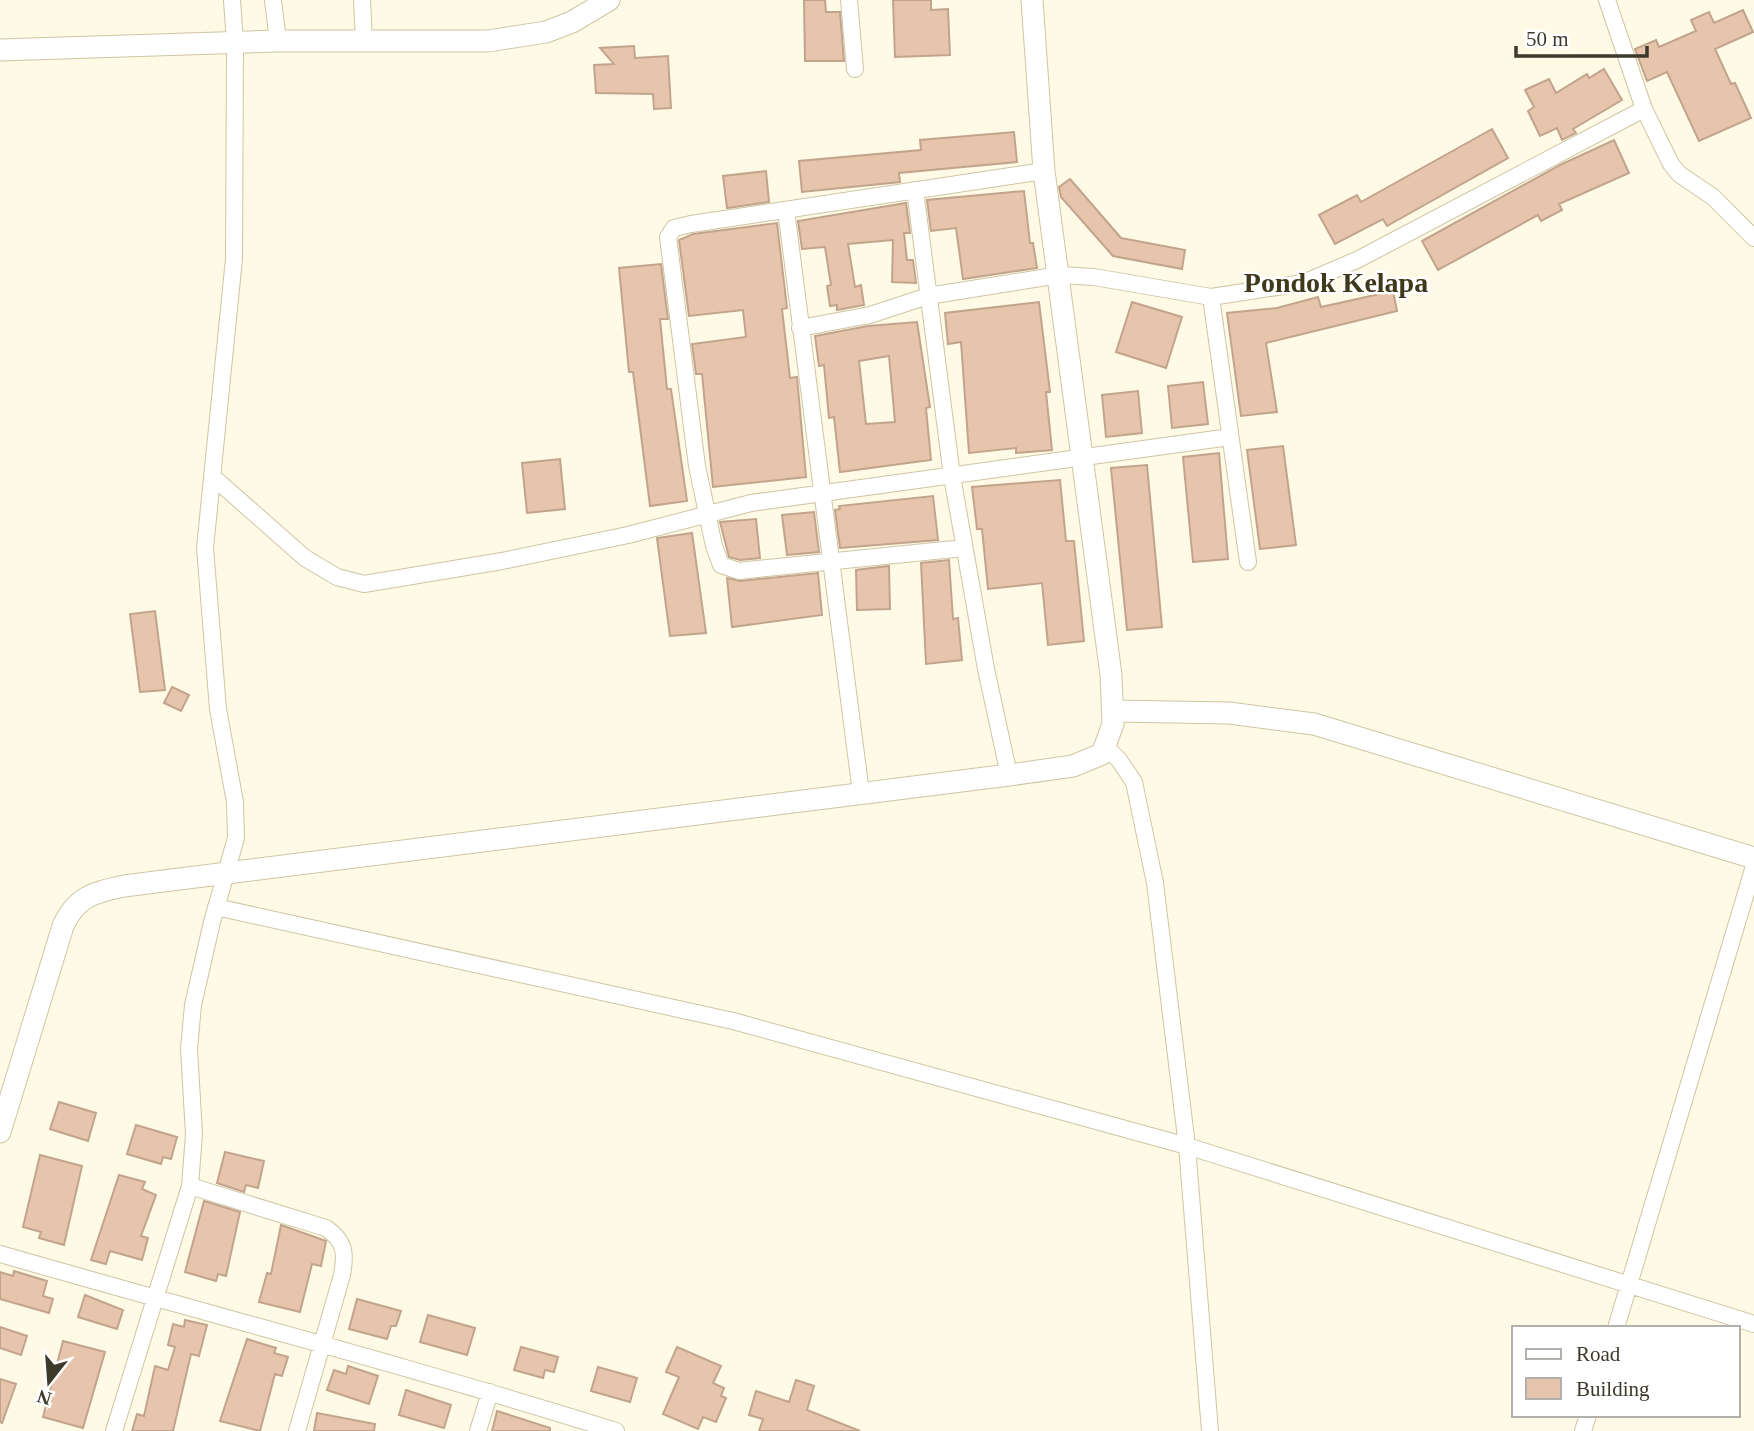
<svg xmlns="http://www.w3.org/2000/svg" width="1754" height="1431" viewBox="0 0 1754 1431" font-family="'Times New Roman',serif">
  <rect width="100%" height="100%" fill="#fffae5"/>
  <path fill="#e6c5ac" stroke="#c2a48d" stroke-width="2" fill-rule="evenodd" d="M804,0H825L826,12H840L844,61H805Z
    M893,0H931V10L948,9L950,55L895,57Z
    M1743,10L1753,32L1715,49L1731,84L1735,83L1751,118L1699,141L1667,72L1647,81L1635,49L1656,40L1659,47L1696,31L1691,20L1709,12L1714,23Z
    M634,46L635,58L668,56L671,108L654,109L653,94L596,93L594,65L614,64L600,48Z
    M1604,69L1622,100L1573,129L1576,133L1562,140L1557,128L1540,136L1528,111L1534,107L1525,90L1549,79L1556,93L1587,74L1589,78Z
    M1492,129L1508,158L1387,226L1383,219L1335,244L1319,215L1357,195L1361,202Z
    M1014,132L1017,162L899,173L900,182L802,192L799,161L921,150L920,140Z
    M1614,140L1629,173L1559,204L1562,210L1541,221L1538,215L1438,270L1422,241L1560,165Z
    M766,171L769,202L727,208L723,176Z
    M1070,179L1121,238L1185,250L1182,269L1113,256L1061,197L1059,187Z
    M1024,191L1030,243H1033L1037,268L963,279L956,228L931,231L927,200Z
    M906,203L910,233H904L907,260H913L916,283L892,282L893,240L848,244L855,287L861,285L864,305L837,310V305L830,306L827,286L831,285L825,247L802,249L798,221Z
    M777,223L787,308L782,309L790,378L797,377L806,477L713,487L702,374H696L692,344L746,337L743,310L689,316L679,240L693,234Z
    M661,264L668,319H660L667,389H671L687,501L650,506L633,372H629L619,268Z
    M1393,291L1397,311L1266,343L1277,412L1241,416L1227,313L1277,308L1318,297L1321,307Z
    M1039,302L1050,392H1046L1052,450L1016,453V448L969,453L961,342L948,344L945,313Z
    M1132,302L1182,317L1166,368L1116,352Z
    M917,322L930,407L926,408L931,460L840,472L834,417L829,418L824,365L819,366L815,336L868,326ZM889,356L895,422L866,424L859,361Z
    M1203,382L1208,424L1172,428L1168,386Z
    M1138,391L1142,433L1106,437L1102,395Z
    M1283,446L1296,545L1260,549L1247,450Z
    M1219,453L1228,559L1193,562L1183,457Z
    M560,459L565,509L527,513L522,463Z
    M1147,465L1162,627L1127,630L1111,468Z
    M1060,480L1066,541H1074L1084,641L1048,645L1042,583L988,589L982,529H977L972,487Z
    M933,496L938,540L840,548L835,510L840,509L839,506Z
    M814,512L819,552L787,555L782,515Z
    M756,519L760,558L740,560L729,557L720,522Z
    M692,533L706,633L670,636L657,538Z
    M949,560L953,619L958,618L962,660L926,664L921,563Z
    M889,566L890,609L857,610L856,570Z
    M818,573L822,615L732,627L727,578L740,581Z
    M155,611L165,690L140,692L130,614Z
    M172,687L189,695L181,711L164,703Z
    M59,1102L96,1113L88,1141L50,1129Z
    M136,1125L177,1137L171,1159L163,1157L161,1164L127,1154Z
    M225,1152L264,1161L258,1188L246,1185L244,1192L217,1183Z
    M40,1155L82,1166L64,1245L39,1238L41,1232L23,1227Z
    M119,1175L145,1182L142,1189L156,1195L141,1236L148,1238L142,1260L110,1251L106,1264L91,1260Z
    M204,1201L240,1212L226,1276L218,1274L216,1281L185,1272Z
    M281,1225L326,1241L321,1266L312,1264L300,1312L259,1302L267,1273L271,1274Z
    M14,1271L47,1281L43,1296L53,1299L49,1313L0,1299V1272L13,1276Z
    M85,1295L123,1310L117,1329L78,1317Z
    M357,1299L401,1311L396,1326H391L387,1339L349,1329Z
    M428,1315L475,1328L467,1355L420,1342Z
    M185,1320L207,1325L199,1356L191,1354L173,1431H132L137,1414L144,1416L155,1366L168,1370L175,1347L168,1345L173,1324L184,1327Z
    M0,1327L27,1336L21,1355L0,1348Z
    M247,1339L276,1348L274,1353L288,1357L282,1376L275,1374L260,1431L220,1421Z
    M63,1341L105,1352L83,1428L43,1417Z
    M521,1347L558,1357L554,1372L545,1370L543,1378L514,1370Z
    M677,1347L721,1366L713,1383L724,1388L721,1396L726,1398L716,1422L703,1417L698,1429L663,1414L679,1377L666,1372Z
    M348,1366L378,1376L369,1404L327,1390L334,1370L346,1374Z
    M598,1367L637,1378L630,1402L591,1391Z
    M0,1379L16,1384L2,1423L0,1422Z
    M796,1380L814,1386L807,1410L860,1431H759L763,1419L749,1415L756,1391L789,1402Z
    M406,1390L451,1405L444,1428L399,1415Z
    M497,1411L550,1428V1431H492Z
    M317,1413L375,1424L374,1431H314Z"/>
  <g fill="none" stroke-linecap="round" stroke-linejoin="round">
    <defs>
      <path id="minor" d="M273,0L278,41
        M362,0L364,42
        M849,0L855,69
        M1607,0L1644,109L1671,164L1679,174L1713,197L1754,238
        M915,190L952,476L986,669L1009,775
        M786,210L861,793
        M1211,297L1248,562
        M800,328L870,315L928,296L1060,275L1094,277L1211,297L1303,283L1357,260L1644,109
        M212,476L305,558L337,577L364,584L502,561L628,535L751,503L1230,437
        M964,548L757,569L739,571L721,565L714,546L697,466L668,237L674,228L691,224L1044,171
        M1107,748L1119,760L1134,782L1155,883L1187,1146L1210,1431
        M216,907L733,1021L1187,1146L1754,1324
        M190,1186L326,1228C345,1241 346,1253 342,1275L297,1431
        M0,1254C205,1313 412,1367 616,1431
        M1616,1328L1754,866
        M114,1431L190,1186L194,1134L189,1049L193,1005L212,922L236,838L235,802L218,709L205,548L234,259L235,43L232,0
        M478,1431L490,1392
        M1583,1431L1588,1415"/>
      <path id="tertiary" d="M0,50L278,41H488L546,32L572,22L609,0
        M1114,711L1229,713L1314,724L1754,858
        M0,1132L63,926C76,897 94,892 124,886L1009,775L1073,766L1102,754L1113,724L1111,675L1044,171L1032,0"/>
    </defs>
    <use href="#minor" stroke="#cec5a3" stroke-width="18"/>
    <use href="#tertiary" stroke="#cec5a3" stroke-width="23"/>
    <use href="#minor" stroke="#fff" stroke-width="16"/>
    <use href="#tertiary" stroke="#fff" stroke-width="21"/>
  </g>
  <g text-anchor="middle" dominant-baseline="central" stroke-width="5" stroke-linejoin="round" paint-order="stroke">
    <g font-size="28" font-weight="bold" fill="#40381a" stroke="#fff">
      <text x="1336" y="282">Pondok Kelapa</text>
    </g>
  </g>
  <rect x="1512" y="1326" width="228" height="91" fill="#ffffff" stroke="#b1b0aa" stroke-width="2"/>
  <rect x="1526" y="1349" width="35" height="10" fill="#ffffff" stroke="#b1b0aa" stroke-width="2"/>
  <text x="1576" y="1361" font-size="21" fill="#3d392b">Road</text>
  <rect x="1526" y="1378" width="35" height="21" fill="#e6c5ac" stroke="#b1b0aa" stroke-width="2"/>
  <text x="1576" y="1396" font-size="21" fill="#3d392b">Building</text>
  <g transform="translate(49 1382) rotate(197)" stroke="#ffffff" stroke-width="5" paint-order="stroke">
  <path d="M0-5L12 26L0 18L-12 26Z" fill="#3d392b"/>
  <text y="-10" font-size="19" font-weight="bold" text-anchor="middle" fill="#3d392b">N</text>
  </g>
  <path d="M1516 46v10h131v-10" fill="none" stroke="#3d392b" stroke-width="3.5"/>
  <text x="1526" y="46" font-size="21" fill="#3d392b" stroke="#ffffff" stroke-width="5" paint-order="stroke">50 m</text>
</svg>
